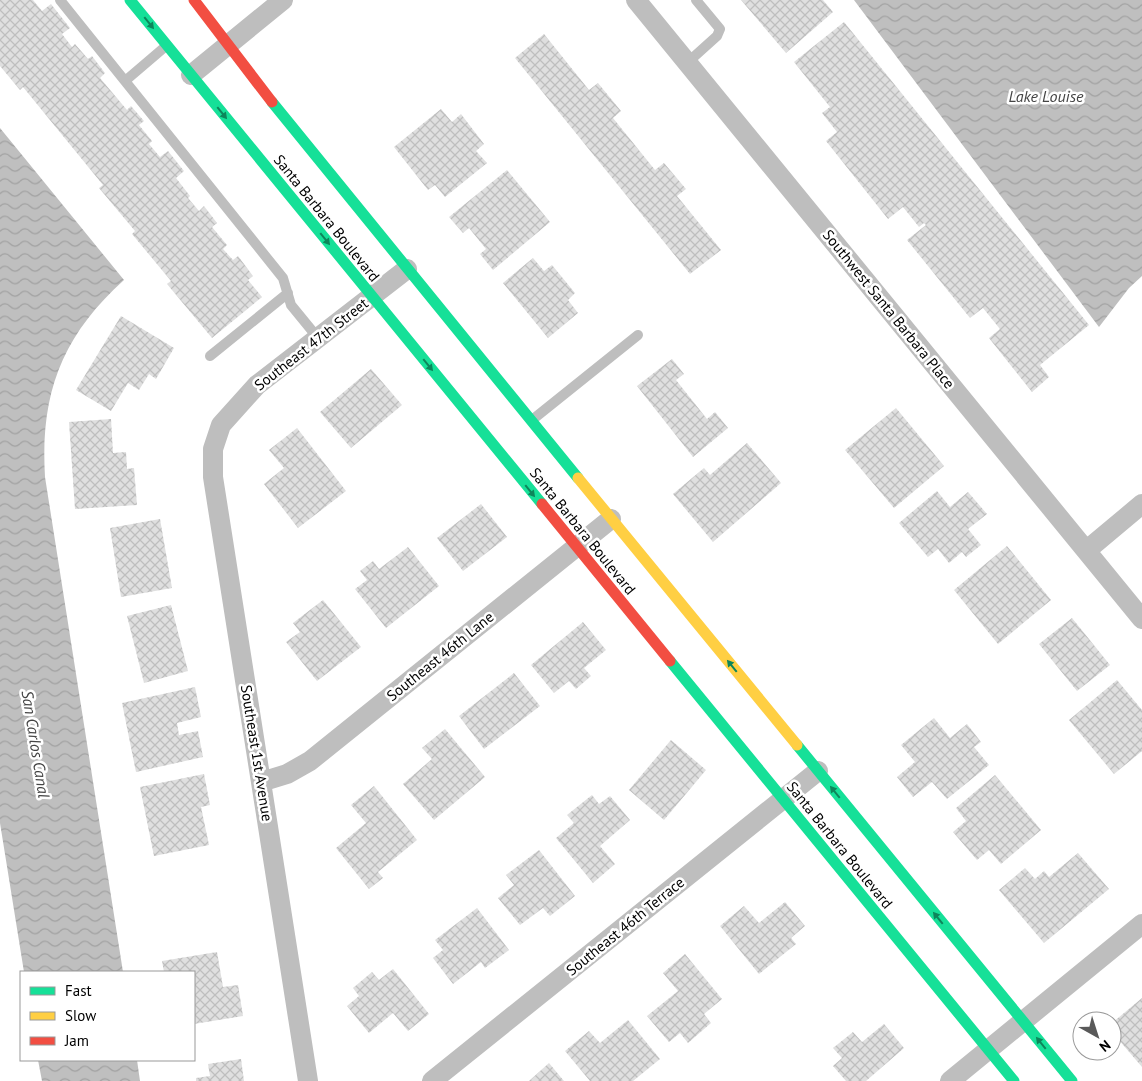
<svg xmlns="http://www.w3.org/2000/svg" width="1142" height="1081" viewBox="0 0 1142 1081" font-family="'PT Sans',sans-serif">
  <defs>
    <pattern id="water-waves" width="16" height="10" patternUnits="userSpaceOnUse" patternTransform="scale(1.25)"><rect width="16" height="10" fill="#bfbfbf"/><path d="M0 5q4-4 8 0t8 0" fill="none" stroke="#a2a2a2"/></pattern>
    <pattern id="building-cross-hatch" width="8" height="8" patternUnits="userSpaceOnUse" patternTransform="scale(1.25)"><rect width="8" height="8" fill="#dfdfdf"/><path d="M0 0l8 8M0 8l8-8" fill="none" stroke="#bebebe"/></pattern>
  </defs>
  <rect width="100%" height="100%" fill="#fff"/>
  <path fill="url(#water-waves)" d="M854,0H1142V276L1129,288L1099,327Z
    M0,128L124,280C62,336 40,393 45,477L123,972H24L0,823Z
    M38,1060H137L140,1081H42Z"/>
  <path fill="url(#building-cross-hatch)" d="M0,0H33L42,11L51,4L70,28L62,34L72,47L75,44L88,59L92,56L105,73L100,78L127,110L131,106L144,121L139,125L152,141L149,144L160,157L168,151L184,171L176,178L190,196L188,198L199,211L204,206L217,223L212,227L227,245L223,249L233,260L238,256L253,276L248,280L262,297L212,338L167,284L171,281L132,234L135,231L99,188L103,185L23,87L20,90L0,66Z
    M741,0H823L833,12L786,53Z
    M844,22L1089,325L1040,365L1049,377L1032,392L989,338L1000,329L983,308L970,318L907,240L926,225L924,223L919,227L903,207L888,219L826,141L837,132L822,113L830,107L794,62Z
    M544,34L589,90L598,83L621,111L613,118L655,170L664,163L686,189L677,196L721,250L690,274L515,58Z
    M441,109L452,122L461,114L484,144L476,151L487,163L445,197L435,185L428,190L394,147Z
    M507,170L550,222L493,270L480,254L486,249L469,228L463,233L449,217Z
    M533,258L544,271L552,265L575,293L568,300L578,313L548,338L503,283Z
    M121,316L174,348L156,379L149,374L139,390L128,383L111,411L76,390Z
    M672,359L684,374L676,380L707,419L715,412L728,428L693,457L637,386Z
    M371,369L402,405L351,448L320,412Z
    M896,408L944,466L894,508L845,450Z
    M111,419L113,453L126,452L127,469L134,468L137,505L75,509L69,422Z
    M297,428L346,491L298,528L264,484L284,468L269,450Z
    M747,443L781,483L713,542L673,494L704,468L710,475Z
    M937,491L950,507L968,492L987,514L968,529L981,545L966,557L962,552L949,563L938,549L928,557L899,523Z
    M481,504L507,537L463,571L437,538Z
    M160,519L172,588L121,597L110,528Z
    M1007,546L1051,600L998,644L954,590Z
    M408,547L439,586L386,628L355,589L367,580L360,571L373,561L379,569Z
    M323,600L361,647L317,681L286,642L300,632L293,623Z
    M171,605L188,671L144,683L127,616Z
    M1072,618L1110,665L1077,691L1039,644Z
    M583,622L606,650L584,668L591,676L576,689L569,681L554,693L531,665Z
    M514,673L540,706L484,749L459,716Z
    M1117,680L1142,710V751L1114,774L1069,720Z
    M195,687L201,717L177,723L179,735L198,731L203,757L136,772L122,703Z
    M934,718L950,738L967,724L981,742L974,747L989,765L947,799L932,782L913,797L897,777L915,762L901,745Z
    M445,729L485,777L434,820L403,784L432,759L422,748Z
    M671,740L706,770L664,820L629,790Z
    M204,774L210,805L201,807L209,845L154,856L140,787Z
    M995,775L1041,830L1001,864L989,850L977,860L953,832L966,821L956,808Z
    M374,786L417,840L378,872L383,878L369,889L336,848L366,823L351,805Z
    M592,795L599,804L610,796L630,820L600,846L615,864L593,883L556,838L574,823L567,815Z
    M539,850L575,896L550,916L543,908L520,925L498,898L514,885L506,875Z
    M1078,853L1109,889L1044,943L999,890L1025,868L1035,879L1044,871L1049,877Z
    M785,902L805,926L791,938L796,944L759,974L720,926L744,906L759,923Z
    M477,908L509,950L485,968L481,962L453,984L433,958L443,950L435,940Z
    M217,952L223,987L238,985L243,1016L194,1024V972H164L162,961Z
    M685,954L722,999L704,1014L711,1023L688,1043L680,1033L669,1042L647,1016L678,991L663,973Z
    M393,969L429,1014L408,1031L393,1013L369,1033L347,1006L359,996L353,988L372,972L379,980Z
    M1142,998V1067L1112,1032V1023Z
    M628,1020L660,1059L633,1081H590L565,1051L589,1031L600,1043Z
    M884,1024L904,1048L866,1081H846L833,1066L842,1058L833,1048L853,1032L862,1042Z
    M241,1059L244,1081H196V1078L210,1076L208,1064Z
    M549,1063L564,1081H529Z"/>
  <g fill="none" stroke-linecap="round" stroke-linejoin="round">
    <path stroke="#bebebe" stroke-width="10" d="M60,0L283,278L291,305L318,338
      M687,63L717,36L720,29L696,0
      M125,81L166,46
      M210,356L288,293
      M532,420L638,335"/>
    <path stroke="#bebebe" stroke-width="20" d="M636,0L1142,619
      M191,75L283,0
      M1087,550L1142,504
      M261,782L287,774L310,761L611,519
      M308,1081L213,477V449L221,425L257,385L407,269
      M432,1081L818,771
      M950,1081L1142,924"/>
    <path stroke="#16e098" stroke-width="11" d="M130,0L542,504
      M272,102L578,478
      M670,661L1014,1081
      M797,745L1072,1081"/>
    <path stroke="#ffcf43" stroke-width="11" d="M578,478L797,745"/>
    <path stroke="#f24e42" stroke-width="11" d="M194,0L272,102
      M542,504L670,661"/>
  </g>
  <defs><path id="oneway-solid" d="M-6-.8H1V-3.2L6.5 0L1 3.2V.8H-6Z" transform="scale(1.25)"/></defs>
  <g fill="#0d865b">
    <use href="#oneway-solid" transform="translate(149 23) rotate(51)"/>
    <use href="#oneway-solid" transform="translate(222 113) rotate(51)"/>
    <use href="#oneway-solid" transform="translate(325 239) rotate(51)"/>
    <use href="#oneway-solid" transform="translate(428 365) rotate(51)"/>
    <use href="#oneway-solid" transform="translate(530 491) rotate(51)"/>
    <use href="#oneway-solid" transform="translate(732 666) rotate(-129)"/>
    <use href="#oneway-solid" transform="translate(835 792) rotate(-129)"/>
    <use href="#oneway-solid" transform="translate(938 918) rotate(-129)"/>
    <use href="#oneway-solid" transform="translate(1041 1043) rotate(-129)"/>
  </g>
  <g text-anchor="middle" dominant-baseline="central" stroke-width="5" stroke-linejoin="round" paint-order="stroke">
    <g font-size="15" fill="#000" stroke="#fff">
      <text transform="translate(327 218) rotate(51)">Santa Barbara Boulevard</text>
      <text transform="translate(889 309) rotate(51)">Southwest Santa Barbara Place</text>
      <text transform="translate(311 344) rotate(-38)">Southeast 47th Street</text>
      <text transform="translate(583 531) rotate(51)">Santa Barbara Boulevard</text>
      <text transform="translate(440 656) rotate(-39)">Southeast 46th Lane</text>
      <text transform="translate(257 753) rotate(81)">Southeast 1st Avenue</text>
      <text transform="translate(840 845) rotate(51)">Santa Barbara Boulevard</text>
      <text transform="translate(625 926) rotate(-39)">Southeast 46th Terrace</text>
    </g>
    <g font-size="16" font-style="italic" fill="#444" stroke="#fff">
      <text x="1046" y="96">Lake Louise</text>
      <text transform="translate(36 744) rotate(81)">San Carlos Canal</text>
    </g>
  </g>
  <rect x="20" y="971" width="175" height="90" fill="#ffffff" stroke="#999999"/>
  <rect x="30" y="987" width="25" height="8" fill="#16e098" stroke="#999999"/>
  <text x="65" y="996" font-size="15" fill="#000000">Fast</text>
  <rect x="30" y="1012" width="25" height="8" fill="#ffcf43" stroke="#999999"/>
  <text x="65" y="1021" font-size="15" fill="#000000">Slow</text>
  <rect x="30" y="1037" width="25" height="8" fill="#f24e42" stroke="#999999"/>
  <text x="65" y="1046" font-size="15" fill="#000000">Jam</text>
  <g transform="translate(1097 1036) rotate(141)"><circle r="24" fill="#ffffff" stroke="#999999"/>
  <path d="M0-4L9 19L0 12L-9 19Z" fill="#595959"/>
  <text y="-8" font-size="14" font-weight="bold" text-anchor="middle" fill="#000000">N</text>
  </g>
</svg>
